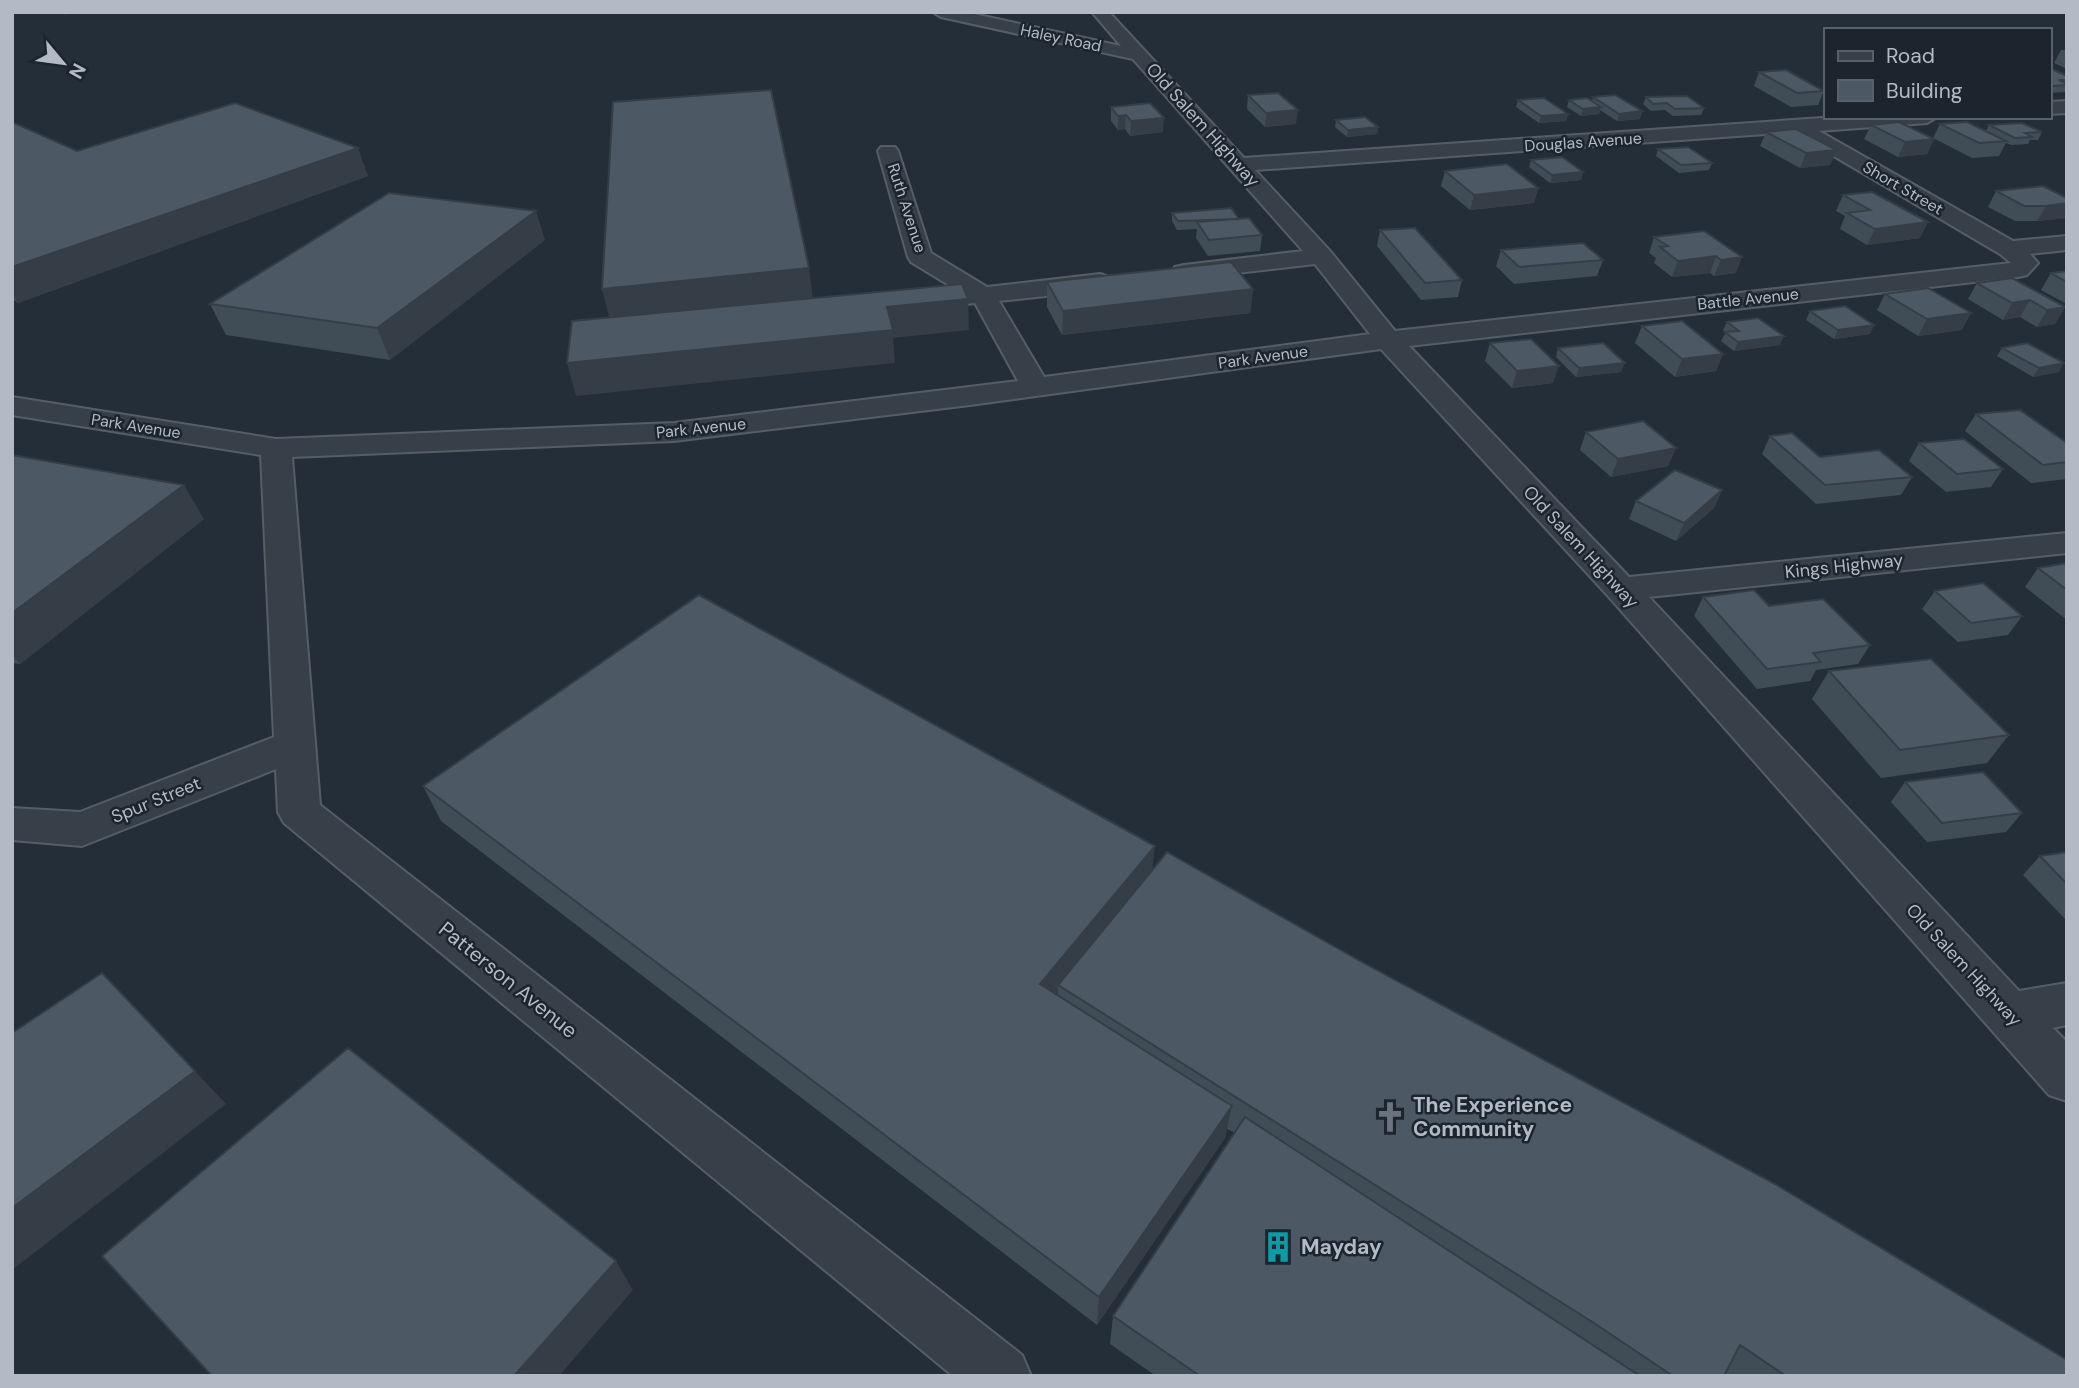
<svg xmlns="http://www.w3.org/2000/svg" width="2079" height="1388" viewBox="0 0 2079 1388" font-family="'DM Sans',sans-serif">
  <rect width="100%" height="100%" fill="#232e38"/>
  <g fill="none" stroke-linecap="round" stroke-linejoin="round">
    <defs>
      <path id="minor" d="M933,12H965L1121,46L1092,12H1109L1244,158L1837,117H1937L1927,123L1819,131L2013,241L2067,236V250L2030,254L2038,263L2027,275L2018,277L1409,346L1629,577L2067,533V553L1649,597L2019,991L2067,983V1025L2053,1028L2067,1042V1101L2049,1095L1609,597L1381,349L970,405L674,441L292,457L320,805L1022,1355L1031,1376H953L284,823L278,812L276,769L82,846L12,840V808L80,812L274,737L261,455L12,415V397L276,439L674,423L1018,381L975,303L916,310L907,307L903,302L907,297L957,290L911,262L908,257L878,151L881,147H895L898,151L931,253L987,287L1100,274L1109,277L1113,282L1109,287L1100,290L999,301L1044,377L1370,334L1315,264L1184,279L1175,277L1172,272L1175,267L1184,265L1303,251L1133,59L941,17ZM1793,132L2000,254L2011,263L1395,331L1330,251L1255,170Z
        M2067,101V113L2049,114V102Z"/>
    </defs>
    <use href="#minor" stroke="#555e67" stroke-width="4"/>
    <use href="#minor" fill="#374049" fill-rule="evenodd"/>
  </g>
  <path fill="#414d56" d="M2061,50H2067V69L2054,63Z
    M2049,69L2067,76V90L2066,92L2049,93Z
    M1759,72L1824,91L1818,105L1791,107L1754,86Z
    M1248,95L1296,124L1265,127L1247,109Z
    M1593,97L1642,111L1640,119L1617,121L1600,110L1599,114L1581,116L1567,107L1569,100L1592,101Z
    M1646,97L1704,108L1701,115L1673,116L1665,110L1651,111L1643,104Z
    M1518,100L1568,114L1566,121L1539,123L1516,107Z
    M1111,107L1163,132L1130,136L1125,129L1118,130L1111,121Z
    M1336,120L1378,127L1377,134L1347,137L1335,127Z
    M12,122L77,151L368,176L18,303L12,299Z
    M1940,124L1986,131L1989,125L2042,132L2038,140H2030L2028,144L2011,145L2006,143L1999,156L1972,158L1933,138Z
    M1871,125L1934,139L1927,154L1898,157L1864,139Z
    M1766,132L1837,150L1830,165L1800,168L1760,146Z
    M1658,149L1712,163L1709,170L1679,173L1656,156Z
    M1531,160L1583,172L1581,180L1550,183L1529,167Z
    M1445,171L1538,188L1534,203L1470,210L1441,186Z
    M1996,191L2067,198V218L2037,221H2015L1988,207Z
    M1843,195L1920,238L1867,245L1840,229L1845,216L1836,211Z
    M1172,213L1238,218L1262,235L1260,251L1208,256L1196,238L1197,229L1177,230L1172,221Z
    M1380,230L1462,280L1458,297L1421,300L1377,246Z
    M1704,231L1736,273L1714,276L1710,273L1672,277L1654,263L1656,258L1649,253L1654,237Z
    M545,240L390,360L226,335L210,304Z
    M1501,250L1603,260L1597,276L1514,284L1496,266Z
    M2067,271V304L2041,290L2051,273Z
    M1047,282L1253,289L1250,313L1062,335L1047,307Z
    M1977,283L2065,307L2055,324L2037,327L2020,317L2003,320L1968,299Z
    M1885,294L1962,330L1918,336L1877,310Z
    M1810,311L1874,325L1870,334L1834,339L1806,320Z
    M1727,322L1780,345L1734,351L1721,341L1726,332L1723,330Z
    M1642,326L1723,354L1716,371L1675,377L1635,343Z
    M1490,343L1553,383L1512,388L1485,361Z
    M1558,348L1621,372L1576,377L1556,357Z
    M2002,348L2059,372L2033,377L1997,356Z
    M1976,414L2067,443V479L2031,483L1965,431Z
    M1586,432L1676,448L1668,466L1611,477L1580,450Z
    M1770,436L1820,457L1912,477L1901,495L1816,504L1762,454Z
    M1919,443L2003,469L1991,487L1946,492L1909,461Z
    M12,455L204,519L20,664L12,663Z
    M1722,490L1714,508L1676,541L1629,519L1636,501Z
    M2067,563V620L2025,587L2038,568Z
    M1935,591L2022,616L2008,635L1958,642L1922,609Z
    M1703,597L1769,606L1870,645L1858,664L1816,670L1810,681L1757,689L1694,616Z
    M1829,671L2009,735L1987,763L1881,778L1812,699Z
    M1905,782L2022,813L2006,832L1927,842L1891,802Z
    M423,786L1152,870L2067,1376H1156L1110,1344L1113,1316L1235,1133L1227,1129L1225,1138L1097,1325L441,821Z
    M2067,852V921L2023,875L2040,856Z"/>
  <path fill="#353e46" d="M64,12H79L65,15Z
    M1601,107L1599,114L1581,116L1583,109Z
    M1298,110L1296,124L1265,127L1266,113Z
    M1642,111L1640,119L1617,121L1619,114Z
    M1568,114L1566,121L1539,123L1541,116Z
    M1126,115L1125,129L1118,130V116Z
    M1164,118L1163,132L1130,136L1131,121Z
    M1378,127L1377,134L1347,137L1348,130Z
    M1934,139L1927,154L1898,157L1905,142Z
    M358,148L368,176L18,303L12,294V267Z
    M1837,150L1830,165L1800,168L1806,153Z
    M1583,172L1581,180L1550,183L1552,175Z
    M1538,188L1534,203L1470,210L1474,195Z
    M2067,203V218L2037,221L2046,206Z
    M536,211L545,240L390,360L377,328Z
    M1928,222L1920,238L1867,245L1875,229Z
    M1716,256L1710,273L1672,277L1678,261Z
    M1742,257L1736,273L1714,276L1721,260Z
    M809,268L813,299L610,320L602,289Z
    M1253,289L1250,313L1062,335L1063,311Z
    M968,299L969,330L893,338L895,363L576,396L567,363L887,307Z
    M2030,300L2020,317L2003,320L2012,303Z
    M2065,307L2055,324L2037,327L2047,310Z
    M1971,313L1962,330L1918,336L1927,319Z
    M1874,325L1870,334L1834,339L1838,330Z
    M1784,336L1780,345L1734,351L1738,342Z
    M1723,354L1716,371L1675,377L1682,359Z
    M1625,363L1621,372L1576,377L1579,368Z
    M2064,363L2059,372L2033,377L2039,368Z
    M1559,366L1553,383L1512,388L1517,371Z
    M1676,448L1668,466L1611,477L1618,459Z
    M184,485L204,519L20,664L12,655V613Z
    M1722,490L1714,508L1676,541L1684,523Z
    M1155,846L1151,881L1058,985V996L1040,984Z
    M195,1071L226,1104L12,1270V1208Z
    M1232,1106L1225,1138L1097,1325L1099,1297Z
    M616,1261L633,1290L559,1376H514Z"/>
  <path fill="#4c5964" stroke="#353e46" stroke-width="2" d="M2049,69H2052L2067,76V80H2059L2067,84V85L2053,86L2049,84Z
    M1786,70L1824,91L1797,93L1759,72Z
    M771,90L809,268L602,289L613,102Z
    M1278,93L1298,110L1266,113L1248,95Z
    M1615,95L1642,111L1619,114L1593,97Z
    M1687,96L1704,108L1675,109L1667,103L1653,104L1646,97Z
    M1544,98L1568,114L1541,116L1518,100Z
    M1587,98L1601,107L1583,109L1569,100Z
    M235,103L358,148L12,267V122L77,151Z
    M1150,103L1164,118L1131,121L1126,115L1118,116L1111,107Z
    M1365,117L1378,127L1348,130L1336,120Z
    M1899,122L1934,139L1905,142L1871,125Z
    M1967,122L2006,141L1979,143L1940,124Z
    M2022,123L2042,132L2025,133L2032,137L2015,138L1989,125Z
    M1796,129L1837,150L1806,153L1766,132Z
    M1688,147L1712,163L1681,165L1658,149Z
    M1562,157L1583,172L1552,175L1531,160Z
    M1507,164L1538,188L1474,195L1445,171Z
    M2043,186L2067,198V203L2046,206H2024L1996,191Z
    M1872,192L1928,222L1875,229L1847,213L1870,210L1843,195Z
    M389,193L536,211L377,328L210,304Z
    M1231,208L1239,219L1178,221L1172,213Z
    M1249,218L1262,235L1209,240L1197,222Z
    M1415,228L1462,280L1425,283L1380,230Z
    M1704,231L1742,257L1721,260L1716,256L1678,261L1660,247L1668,246L1654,237Z
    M1583,243L1603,260L1519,267L1501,250Z
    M1231,262L1253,289L1063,311L1047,282Z
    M2067,271V282L2051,273Z
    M2012,278L2065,307L2047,310L2030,300L2012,303L1977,283Z
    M962,284L968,299L887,307L893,330L567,363L572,321Z
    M1928,288L1971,313L1927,319L1885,294Z
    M1845,306L1874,325L1838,330L1810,311Z
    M1758,318L1784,336L1738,342L1725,332L1739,331L1727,322Z
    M1682,321L1723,354L1682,359L1642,326Z
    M1531,339L1559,366L1517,371L1490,343Z
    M1603,343L1625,363L1579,368L1558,348Z
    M2027,343L2064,363L2039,368L2002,348Z
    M2020,410L2067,443V462L2043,465L1976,414Z
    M1643,421L1676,448L1618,459L1586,432Z
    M1792,433L1820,457L1879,450L1912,477L1825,485L1770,436Z
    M1964,439L2003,469L1957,474L1919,443Z
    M12,455L184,485L12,613Z
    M1675,470L1722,490L1684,523L1636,501Z
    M2067,563V590L2038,568Z
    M1983,583L2022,616L1971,623L1935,591Z
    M1754,590L1769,606L1823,599L1870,645L1813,653L1821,662L1767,669L1703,597Z
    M699,595L1155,846L1040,984L1232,1106L1099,1297L423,786Z
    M1931,659L2009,735L1900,750L1829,671Z
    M1983,772L2022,813L1942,823L1905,782Z
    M1167,852L1360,961L1775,1184L2067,1360V1376H1786L1740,1345L1724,1376H1673L1594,1323L1058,985Z
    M2067,852V884L2040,856Z
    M102,973L195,1071L12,1208V1033Z
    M348,1048L616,1261L514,1376H212L102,1256Z
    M1245,1117L1640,1376H1200L1113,1316Z"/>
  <defs>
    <symbol id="church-bare" viewBox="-9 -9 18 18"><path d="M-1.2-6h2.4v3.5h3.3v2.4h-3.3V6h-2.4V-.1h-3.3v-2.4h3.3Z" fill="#6b7280" stroke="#1c252e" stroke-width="2.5" paint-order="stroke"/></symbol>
    <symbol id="building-bare" viewBox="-9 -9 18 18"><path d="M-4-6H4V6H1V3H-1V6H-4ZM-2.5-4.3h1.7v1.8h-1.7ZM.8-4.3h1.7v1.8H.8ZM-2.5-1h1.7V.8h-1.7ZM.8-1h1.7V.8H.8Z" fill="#0f9aa8" stroke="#1c252e" stroke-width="2.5" paint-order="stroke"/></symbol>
  </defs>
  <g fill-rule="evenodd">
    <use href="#church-bare" x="1368" y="1095" width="44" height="44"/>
    <use href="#building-bare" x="1256" y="1225" width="44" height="44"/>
  </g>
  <g text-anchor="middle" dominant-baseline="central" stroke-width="5" stroke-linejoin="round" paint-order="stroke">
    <g font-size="16" fill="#b2bbc5" stroke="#1c252e">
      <text transform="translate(1061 38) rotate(12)">Haley Road</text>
      <text transform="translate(1583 142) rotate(-4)">Douglas Avenue</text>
      <text transform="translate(1903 188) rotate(30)">Short Street</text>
      <text transform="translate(907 208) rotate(72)">Ruth Avenue</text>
      <text transform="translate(1748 299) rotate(-6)">Battle Avenue</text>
      <text transform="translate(1263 357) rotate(-8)">Park Avenue</text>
      <text transform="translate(136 426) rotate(9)">Park Avenue</text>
      <text transform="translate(701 428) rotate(-6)">Park Avenue</text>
    </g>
    <g font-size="18" fill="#b2bbc5" stroke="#1c252e">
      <text transform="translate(1203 125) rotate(48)">Old Salem Highway</text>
      <text transform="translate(1581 547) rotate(47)">Old Salem Highway</text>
      <text transform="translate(1844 566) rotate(-6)">Kings Highway</text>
      <text transform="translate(156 800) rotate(-22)">Spur Street</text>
      <text transform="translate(1964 965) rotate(47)">Old Salem Highway</text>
    </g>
    <g font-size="21" fill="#b2bbc5" stroke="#1c252e">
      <text transform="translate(508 980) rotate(39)">Patterson Avenue</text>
    </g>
    <g font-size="21" font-weight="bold" fill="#b2bbc5" stroke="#1c252e" text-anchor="start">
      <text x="1413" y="1105">The Experience<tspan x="1413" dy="24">Community</tspan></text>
      <text x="1301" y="1247">Mayday</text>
    </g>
  </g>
  <rect width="2079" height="1388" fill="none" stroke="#b2bbc5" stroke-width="28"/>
  <rect x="1824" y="28" width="228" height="91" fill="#1c252e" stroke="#58616a" stroke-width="2"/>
  <rect x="1838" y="51" width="35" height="10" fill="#374049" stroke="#58616a" stroke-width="2"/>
  <text x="1886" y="63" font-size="21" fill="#b2bbc5">Road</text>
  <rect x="1838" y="80" width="35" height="21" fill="#4c5964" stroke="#58616a" stroke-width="2"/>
  <text x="1886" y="98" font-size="21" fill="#b2bbc5">Building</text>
  <g transform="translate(63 63) rotate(119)" stroke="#1c252e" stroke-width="5" paint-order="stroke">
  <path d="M0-5L12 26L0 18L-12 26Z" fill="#b2bbc5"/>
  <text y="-10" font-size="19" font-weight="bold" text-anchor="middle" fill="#b2bbc5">N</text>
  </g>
</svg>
